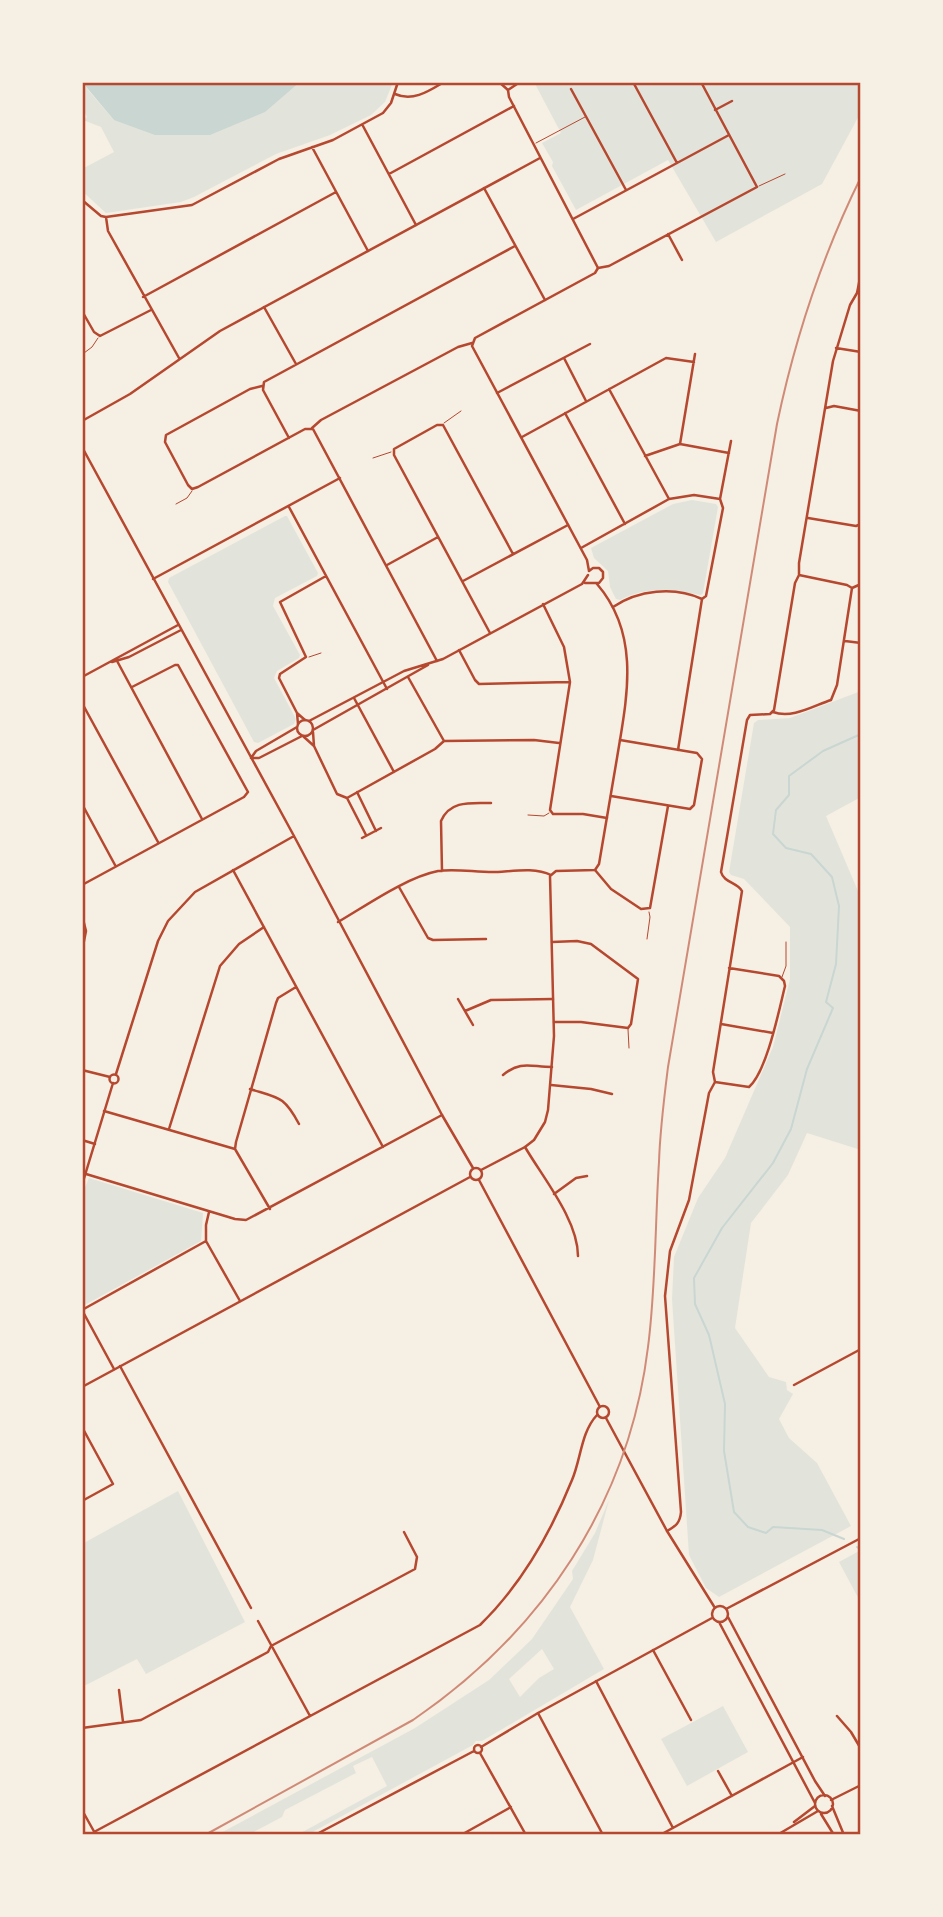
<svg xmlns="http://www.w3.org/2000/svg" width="943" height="1917" viewBox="0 0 943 1917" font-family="'Fira Sans Condensed',sans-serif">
  <rect width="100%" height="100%" fill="#f6efe4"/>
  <path fill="#e2e4dc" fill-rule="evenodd" d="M300,82H393L385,102L371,115L330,135L276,154L194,197L181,202L106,213L82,191V169L114,152L101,127L83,120L87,117L82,108V83L114,120L264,112Z
    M534,82H861V112L822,184L716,242L668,160L576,210L552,166L553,162L542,143L561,133Z
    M692,500L716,504L718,507L703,593L701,595C671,590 648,586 620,600L616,599L610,587L608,571L594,558L591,548L673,504Z
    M285,516H287L318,573L317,576L275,598L273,606L300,655L299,658L277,671L274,678L296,719L294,724L258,743L254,742L168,582L169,578Z
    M861,691V797L826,816L861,898V1150L807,1133L788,1175L751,1223L735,1328L769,1377L786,1382L787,1390L793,1394L779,1419L789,1438L817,1463L851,1526L719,1597L706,1588L689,1555L672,1299L674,1257L698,1198L725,1158L773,1047L790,979V927L744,879L731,875L729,872L754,723L758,720L790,718Z
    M89,1178L203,1213L201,1241L83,1306L82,1195Z
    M178,1491L245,1622L146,1674L137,1659L82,1687V1544Z
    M609,1500L593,1560L570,1607L604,1669L482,1741H476L473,1745L307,1835H297L387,1786L372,1757L353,1766L356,1773L285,1810L282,1817L248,1835H217L415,1728L489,1680L532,1639L573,1579L572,1571L595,1533ZM542,1649L554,1669L539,1678L520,1697L509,1679Z
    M861,1550V1603L839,1562Z
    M723,1706L748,1752L687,1786L661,1739Z"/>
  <path fill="#c9d6d2" d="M82,82H300L265,112L210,135H155L114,120Z"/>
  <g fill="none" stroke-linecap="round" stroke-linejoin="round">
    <path stroke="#c9d6d2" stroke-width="2" d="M844,1539L822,1530L773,1527L766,1533L748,1527L734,1512L724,1451L725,1404L709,1335L695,1304L694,1278L722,1228L773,1163L791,1129L807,1069L833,1008L826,1002L836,964L839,906L832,877L811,854L786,848L773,834L776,810L789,795V776L823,751L861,734
      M857,1547L861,1550"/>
    <path stroke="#b5482f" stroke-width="1" d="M536,143L585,117
      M759,186L785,174
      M84,353L92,347L98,338
      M444,423L461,411
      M373,458L391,452
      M176,504L187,498L192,491
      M309,657L321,653
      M528,815L544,816L549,813
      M647,939L650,917L649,912
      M782,977L786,966V942
      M628,1029L629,1048"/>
    <path stroke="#b5482f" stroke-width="2.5" d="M499,82L508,90
      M633,82L677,163
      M571,89L626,190
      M395,94C413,102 429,91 444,82
      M715,110L732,101
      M363,126L416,225
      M312,147L368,251
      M389,174L514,106
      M484,188L545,300
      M82,200L101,216L106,217L192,205L279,159L333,140L383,113L391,103L398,82
      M106,217L108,231L179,358
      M573,219L729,135
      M668,234L682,260
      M598,268L609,266L757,187L701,82
      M143,297L336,192
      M264,307L296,364
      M82,311L94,332L100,336L151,310
      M836,348L861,352
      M564,358L586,401
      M262,386L250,389L166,435L165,442L188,485L192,489L198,487L305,429H313L437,661
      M609,389L669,499
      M497,393L590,344
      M826,408L834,406L861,411
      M565,413L625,524
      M312,428L321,420L458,347L472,343
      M522,437L666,358L694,362
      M289,438L263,390L264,382L515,246
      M680,444L695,354
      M645,456L680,444L729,453
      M289,507L387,689
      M808,518L856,526L861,524
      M581,548L669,499L694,495L720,499L731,441
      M387,565L438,537
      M153,579L340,478
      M463,581L568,525
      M852,588L861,584
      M702,599L706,596L723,508L720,499
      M543,604L564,647L570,682L550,810L553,814H583L607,818
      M613,607C638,590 674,586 702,599
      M490,633L394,455V449L437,425H443L513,554
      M845,641L861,643
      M459,650L475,680L479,684L569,682
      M116,659L202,819
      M408,677L444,741L534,740L559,743
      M354,698L394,772
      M82,703L158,842
      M773,712C792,719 813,706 831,700L837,685L852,588L847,585L799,575
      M297,713L298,724
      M305,720L297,713L279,678L280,674L306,657L280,602L326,576
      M313,732L314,746L337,794L347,798L435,749L444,741
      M304,737L314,746
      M678,750L702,599
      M357,792L376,831
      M611,796L690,809L694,805L702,759L697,753L620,740
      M347,798L366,835
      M82,804L115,865
      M362,838L381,828
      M233,870L383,1147
      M595,870L611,889L641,909L650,908L668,806
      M442,871L441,821C450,800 471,803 491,803
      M82,885L244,797L248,792L178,665H175L132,687
      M399,887L428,938L433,940L486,939
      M82,915L86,931L82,951
      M338,922C367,905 407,877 438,871C457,868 478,873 498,872C514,871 535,867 551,875
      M552,942L577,941L591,944L638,979L631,1024L628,1028L581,1022H554
      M458,999L473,1025
      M465,1011L491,1000L553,999
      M721,1024L773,1033
      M82,1070L110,1077
      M503,1075C521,1060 531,1067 552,1067
      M715,1082L749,1087C767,1071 779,1010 785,986L784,981L779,976L729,968
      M551,1085L591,1089L612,1094
      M250,1089C279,1098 284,1096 299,1124
      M104,1111L235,1149
      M169,1129L220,966L239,944L264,927
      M82,1140L95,1144
      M525,1147C543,1178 578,1220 578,1256
      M86,1174L235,1219L246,1220L442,1115
      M554,1194L576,1178L587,1176
      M270,1209L235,1149L236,1142L276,1003L278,998L296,987
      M209,1212L206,1225V1241L240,1301
      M82,1310L206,1241
      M82,1310L114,1369
      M120,1366L251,1608
      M794,1385L861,1349
      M82,1427L113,1484L82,1501
      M667,1531C676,1526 680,1523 681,1512L665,1296L670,1251L689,1200L709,1093L715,1082L713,1072L742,891C737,882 724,883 721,872L747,720L750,715L770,714L774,710L795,583L799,575V563L833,361L850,305L857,293L861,273
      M258,1621L310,1716
      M653,1650L691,1720
      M596,1681L673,1828
      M119,1690L123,1722
      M538,1713L603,1835
      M837,1716L851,1732L861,1749
      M82,1728L141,1720L268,1652L271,1646L415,1569L417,1557L404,1532
      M480,1753L526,1835
      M718,1771L732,1796
      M831,1800L861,1785
      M794,1822L815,1806
      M94,1832L480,1625C520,1586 551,1532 572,1480C581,1459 581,1432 597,1415
      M461,1835L511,1807
      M660,1835L803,1757
      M777,1835L818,1811"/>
    <path stroke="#b5482f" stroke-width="2.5" d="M520,82L508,90L509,97L598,268L595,273L475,338L472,346L587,560L589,571
      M82,421L130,394L220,331L540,158
      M82,447L294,836L442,1115L473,1168
      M585,583H599L603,578V572L599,568H593L589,571
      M112,662L129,657L181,630
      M82,677L178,625
      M297 728a8 8 0 1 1 16 0a8 8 0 1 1-16 0Z
      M309,721L404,671L443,659L582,584L588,575
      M313,730L428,665
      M251,758L256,751L297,727
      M251,758H259L302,736
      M116,1074L158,941L168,921L195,892L294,836
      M109.5 1079a4.5 4.5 0 1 1 9 0a4.5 4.5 0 1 1-9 0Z
      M470 1174a6 6 0 1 1 12 0a6 6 0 1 1-12 0Z
      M481,1170L525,1147L534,1140L545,1122L548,1110L554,1036L550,876L556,871L595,870L599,864C605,829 611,793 617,758C627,697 641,635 597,584
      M479,1180L600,1407
      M82,1185L113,1083
      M82,1387L470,1177
      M597 1412a6 6 0 1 1 12 0a6 6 0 1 1-12 0Z
      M606,1418L667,1531L715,1608
      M712 1614a8 8 0 1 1 16 0a8 8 0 1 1-16 0Z
      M726,1609L861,1538
      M728,1617L815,1781L825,1796
      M719,1622L815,1803
      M474 1749a4 4 0 1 1 8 0a4 4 0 1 1-8 0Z
      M481,1747L538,1713L712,1618
      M815 1804a9 9 0 1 1 18 0a9 9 0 1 1-18 0Z
      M832,1806L844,1835
      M82,1810L96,1835
      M821,1814L834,1835
      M315,1835L474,1751"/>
    <path stroke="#cf8b77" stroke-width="2" d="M205,1835L413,1720C542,1632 629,1503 648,1347C656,1286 655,1223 659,1162C660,1130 664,1099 668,1067L777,424C795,338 822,256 861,177"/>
  </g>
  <rect width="943" height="1917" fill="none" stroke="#f6efe4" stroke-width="168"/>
  <rect x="84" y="84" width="775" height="1749" fill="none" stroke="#b5482f" stroke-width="2.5"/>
</svg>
